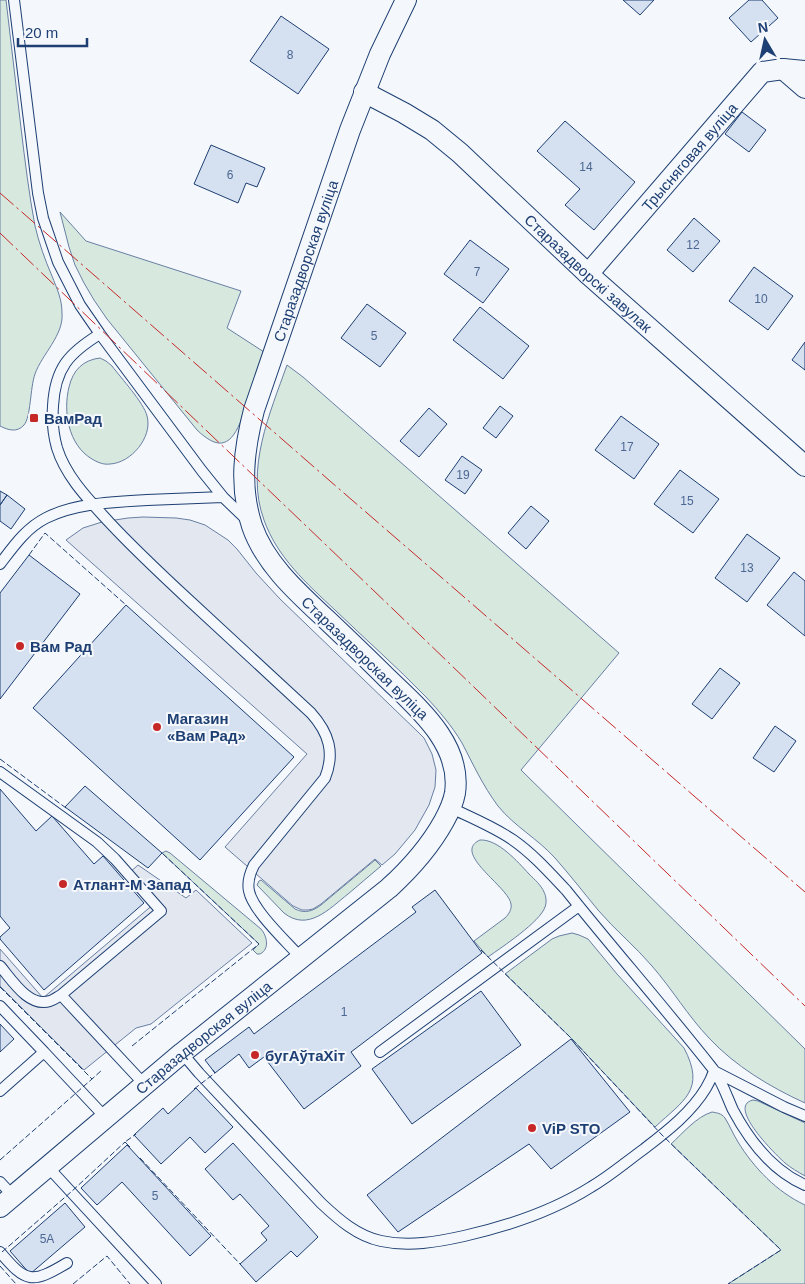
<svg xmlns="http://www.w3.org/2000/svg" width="805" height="1284" viewBox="0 0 805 1284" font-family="Helvetica,sans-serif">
  <rect width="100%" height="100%" fill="#f4f7fb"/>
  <path fill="#d7e8df" stroke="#687fa3" d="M0,0H6C11,43 16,85 21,128C25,161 29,194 35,226C39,243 45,260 52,276C57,289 62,299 62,313C64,335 42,354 35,374C30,388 31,417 24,425C17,433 8,430 0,426Z
    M60,212L86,241L241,291L227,328L264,352L240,423C229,449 216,448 197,430L107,319L94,300L84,283L75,265L69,247Z
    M100,358L106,361L112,366C121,378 144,403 147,416C153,437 131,463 110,464C103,465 97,462 92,459C68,445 63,411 69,387C73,370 83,360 100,358Z
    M287,365L303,377L619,653L521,770L805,1049V1103C770,1087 735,1066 709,1038C688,1016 672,989 652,966C635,946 615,930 598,910C584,893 570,875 555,858C538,839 514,826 498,806C483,786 473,764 462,743C452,726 439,711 426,697C397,667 365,639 335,610C307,584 277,557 264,520C245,469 270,413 287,365Z
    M480,840C498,839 518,862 529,874C535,880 541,885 544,892C546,896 547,902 545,907C540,922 502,947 488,957L474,941L505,918C509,914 512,909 511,904C509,887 451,853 480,840Z
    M166,851L170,853L261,929C267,936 270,949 260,954H257L253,950L259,944L162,853Z
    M375,860L381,866C370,875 359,885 348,894C329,909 308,932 284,913L257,885L259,881L261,880L295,909C305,914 313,911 321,905Z
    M572,933L579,935L588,939L617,974L684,1048C706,1090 684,1100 655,1127L571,1038L505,974L552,939L559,936Z
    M753,1100L758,1101L805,1123V1176C798,1172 791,1168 785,1163C776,1155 726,1106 753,1100Z
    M712,1112C717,1113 721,1113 725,1118C730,1126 733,1134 738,1142C754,1168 777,1192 805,1205V1284H728L781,1250L671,1144C683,1133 696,1117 712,1112Z"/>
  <path fill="#e3e8f0" stroke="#687fa3" d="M143,517L176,518L190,520L205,525L228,540L237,549L256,573L280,599L418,732L424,738L432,754L436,770L435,787L429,805L415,830L395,854L382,865L375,859L321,904L313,909L308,910H302L293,906L225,847L307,754L66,540L83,528L102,522L128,518Z
    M138,865L186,898L196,890L252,943L151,1024L136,1028L84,1070L0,986V949L43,998L155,903L128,874Z"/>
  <path fill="#d5e0f0" stroke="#1d3f73" d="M623,0H654L640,15Z
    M749,0H762L778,18L751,42L729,18Z
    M281,16L329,49L298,94L250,61Z
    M742,112L766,130L749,152L725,134Z
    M565,121L635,182L594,230L565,205L580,189L537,151Z
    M211,145L265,168L257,187L246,183L238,203L194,184Z
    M694,218L720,241L693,272L667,250Z
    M470,240L509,269L483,303L444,274Z
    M754,267L793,296L768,330L729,301Z
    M367,304L406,333L380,367L341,338Z
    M480,307L529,346L503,379L453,340Z
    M805,342V370L792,360Z
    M500,406L513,416L496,438L483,428Z
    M429,408L447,424L419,457L400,441Z
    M621,416L659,444L634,479L595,450Z
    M462,456L482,470L465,494L445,480Z
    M680,470L719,499L693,533L654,504Z
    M0,491L7,495L0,505Z
    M7,495L25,509L11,529L0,521V505Z
    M531,506L549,521L526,549L508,533Z
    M747,534L780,558L747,602L715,578Z
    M29,555L80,594L0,699V593Z
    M794,572L805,581V636L767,605Z
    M126,605L294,757L200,860L33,708Z
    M720,668L740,683L712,719L692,704Z
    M775,726L796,741L774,772L753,758Z
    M85,786L162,853L148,868L65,807Z
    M0,789L36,831L52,816L94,864L103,856L144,903L44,990L0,939V937L10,928L0,916Z
    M435,890L482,953L351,1052L361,1066L304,1109L264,1057L249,1068L239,1054L215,1073L205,1060L249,1027L254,1034L416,912L412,907Z
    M481,991L521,1045L412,1124L372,1069Z
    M0,1024L14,1039L0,1052Z
    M571,1039L630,1112L551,1169L529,1144L398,1232L367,1195Z
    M196,1088L233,1127L205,1153L190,1137L161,1164L134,1135L163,1108L168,1114Z
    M233,1143L318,1237L297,1257L291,1251L256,1282L240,1264L267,1240L261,1233L269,1226L240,1194L233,1200L205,1169Z
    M127,1145L211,1236L190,1256L122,1182L97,1205L81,1188Z
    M65,1203L85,1227L30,1274L10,1251Z"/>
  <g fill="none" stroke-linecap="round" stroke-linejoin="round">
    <defs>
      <path id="lane" d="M14,0L38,193L43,218L58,262L80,305L100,334L202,471L223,497L248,521
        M100,334C69,353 55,368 53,406C52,420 53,434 57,448C66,477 89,500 109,522C135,550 163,576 191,602C231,639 271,676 311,713C329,733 335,753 325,778L254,865C250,873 247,882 249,891C253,911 287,942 301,958
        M0,564C13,547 26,528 46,518C75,503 114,502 147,500C172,499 198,498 223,497
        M0,772L97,842L115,859L161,911L61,995L144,1084
        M451,808C472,818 494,827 513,840C533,854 549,872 566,890C614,950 665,1008 713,1069C722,1081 727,1097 733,1110C749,1140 773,1171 805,1185
        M0,966C12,980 29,1008 50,1001C54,1000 57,997 61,995
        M0,1006L44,1052
        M380,1052L579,906
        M182,1053L199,1073L321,1203C338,1219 357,1236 381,1241C409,1247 437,1242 464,1236C508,1226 553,1211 591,1187C610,1176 626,1162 644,1149C666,1132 691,1113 706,1088C709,1083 712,1077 714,1071L784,1107L805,1116
        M0,1091L44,1052L105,1117
        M48,1167L156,1284
        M0,1182L13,1196
        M0,1252C26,1283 32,1284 67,1263"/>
      <g id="street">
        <path d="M783,69L805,88"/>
        <path id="s1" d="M364,92L404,113L432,130L460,153L588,274L805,466"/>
        <path id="s2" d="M588,274L762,72L783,69L805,71"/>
        <path id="s3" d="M0,1207L182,1053L389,888C411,868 429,848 444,821C449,812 453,804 455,793C462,744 418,708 387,678C367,658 347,639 327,620C298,593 265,564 252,526C239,486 244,449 254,410L350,130L380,54L406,0"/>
      </g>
    </defs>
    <use href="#lane" stroke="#1d3f73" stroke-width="12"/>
    <use href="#street" stroke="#1d3f73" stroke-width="22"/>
    <use href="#lane" stroke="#f4f7fb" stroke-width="10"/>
    <use href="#street" stroke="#f4f7fb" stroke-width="20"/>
    <path stroke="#1d3f73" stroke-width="1" stroke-dasharray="6 2.5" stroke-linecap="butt" d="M29,555L45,533L126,605
      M0,759L66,808
      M481,950L571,1038L662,1135L781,1250L728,1284
      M0,987L92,1079L102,1070
      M132,1046L259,944L162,853L161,854
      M194,1089L215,1073L213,1070
      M130,1147L125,1142L136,1134
      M140,1158L241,1265
      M0,1160L92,1079
      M2,1252L71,1192L125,1142L126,1143
      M0,1266L16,1284
      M73,1284L107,1256L130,1284"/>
    <path stroke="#c62828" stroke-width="1" stroke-dasharray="18 4 2.5 4" stroke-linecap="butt" d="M0,193L330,481L805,892
      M0,233L395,611L805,1006"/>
  </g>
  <g fill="#c62828" stroke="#f4f7fb" stroke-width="2">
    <rect x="29" y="413" width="10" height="10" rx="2.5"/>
    <circle cx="20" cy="646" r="5"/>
    <circle cx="157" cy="727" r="5"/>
    <circle cx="63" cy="884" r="5"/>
    <circle cx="255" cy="1055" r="5"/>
    <circle cx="532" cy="1128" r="5"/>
  </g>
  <g text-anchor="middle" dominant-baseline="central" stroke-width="4" stroke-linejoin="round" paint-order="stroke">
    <g font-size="12" fill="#4b6792">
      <text x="290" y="55">8</text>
      <text x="586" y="167">14</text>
      <text x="230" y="175">6</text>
      <text x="693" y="245">12</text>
      <text x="477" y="272">7</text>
      <text x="761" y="299">10</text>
      <text x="374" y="336">5</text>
      <text x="627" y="447">17</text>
      <text x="463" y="475">19</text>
      <text x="687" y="501">15</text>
      <text x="747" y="568">13</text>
      <text x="344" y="1012">1</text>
      <text x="155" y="1196">5</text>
      <text x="47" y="1239">5А</text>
    </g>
    <g font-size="15" fill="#1d3f73" stroke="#f4f7fb">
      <text stroke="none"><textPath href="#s2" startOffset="155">Трысняговая вуліца</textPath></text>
      <text stroke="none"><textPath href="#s3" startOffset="1240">Старазадворская вуліца</textPath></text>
      <text stroke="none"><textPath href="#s1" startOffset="290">Старазадворскі завулак</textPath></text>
      <text transform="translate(365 658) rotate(44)">Старазадворская вуліца</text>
      <text stroke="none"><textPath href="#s3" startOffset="265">Старазадворская вуліца</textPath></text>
    </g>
    <g font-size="15" font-weight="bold" fill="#1d3f73" stroke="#f4f7fb" text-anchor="start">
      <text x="44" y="418">ВамРад</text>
      <text x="30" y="646">Вам Рад</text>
      <text x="167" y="718">Магазин<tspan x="167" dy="17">«Вам Рад»</tspan></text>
      <text x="73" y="884">Атлант-М Запад</text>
      <text x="265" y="1055">бугАўтаХіт</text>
      <text x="542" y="1128">ViP STO</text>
    </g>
  </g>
  <g transform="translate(765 40) rotate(351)" stroke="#f4f7fb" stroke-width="4" paint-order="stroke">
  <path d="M0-4L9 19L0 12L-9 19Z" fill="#1d3f73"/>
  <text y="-8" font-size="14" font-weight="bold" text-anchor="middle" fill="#1d3f73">N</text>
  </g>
  <path d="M18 38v8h69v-8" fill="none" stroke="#1d3f73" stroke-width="2.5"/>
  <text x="25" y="38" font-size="15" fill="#1d3f73" stroke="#f4f7fb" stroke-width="4" paint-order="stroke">20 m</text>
</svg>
